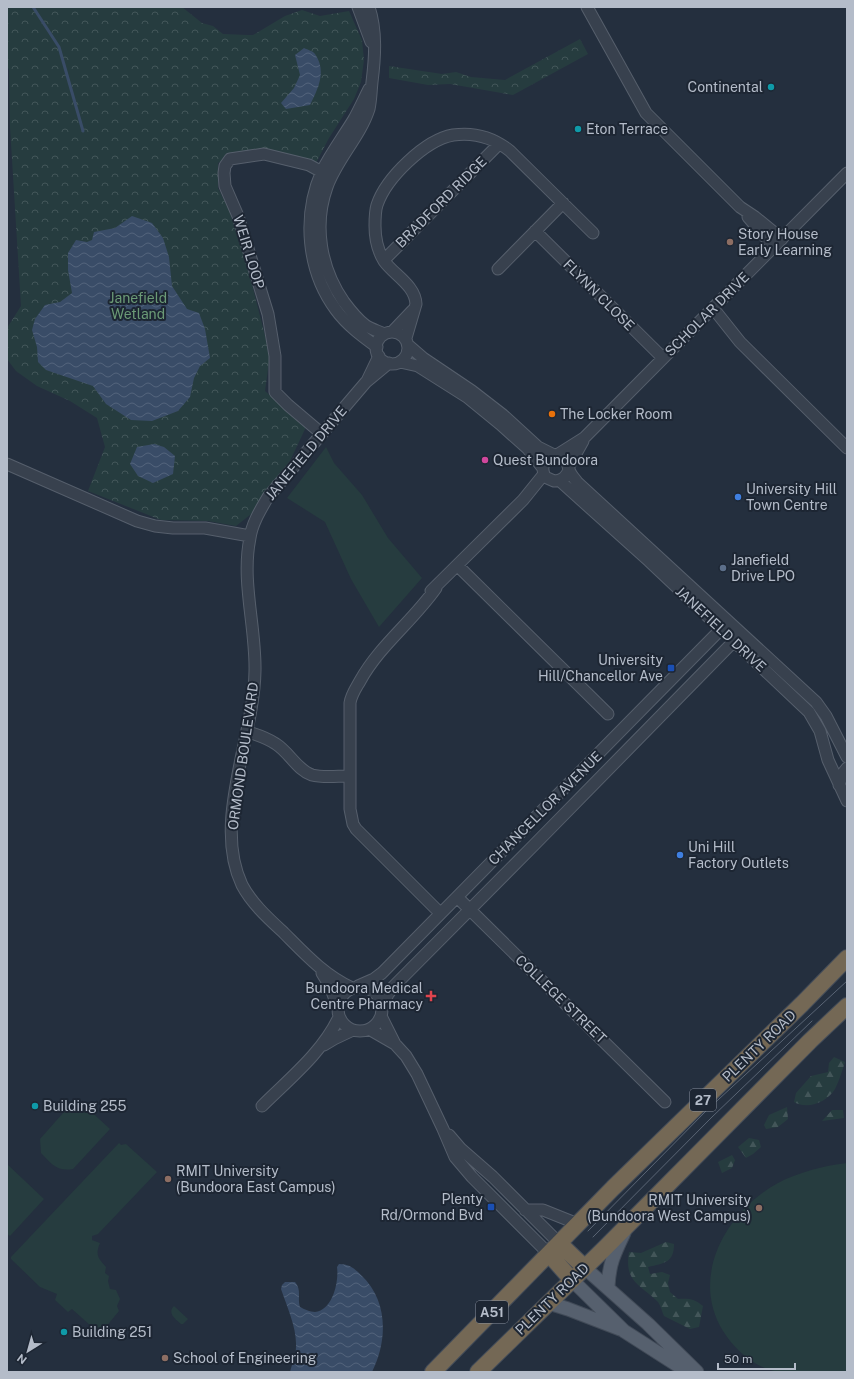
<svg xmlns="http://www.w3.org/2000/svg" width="854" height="1379" viewBox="0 0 854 1379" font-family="'Public Sans',sans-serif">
  <defs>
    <pattern id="forest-firs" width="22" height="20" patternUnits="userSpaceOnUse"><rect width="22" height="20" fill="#263c3f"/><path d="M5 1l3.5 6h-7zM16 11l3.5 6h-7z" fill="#435659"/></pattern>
    <pattern id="park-crowns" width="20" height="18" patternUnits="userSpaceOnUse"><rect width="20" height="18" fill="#263c3f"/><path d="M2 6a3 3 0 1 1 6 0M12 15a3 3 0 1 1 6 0" fill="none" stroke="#435659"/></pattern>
    <pattern id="water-waves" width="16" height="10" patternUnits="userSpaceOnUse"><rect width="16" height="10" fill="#394c67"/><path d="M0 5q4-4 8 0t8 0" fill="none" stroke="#53647b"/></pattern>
  </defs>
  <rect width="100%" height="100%" fill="#242f3e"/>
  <path fill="#263c3f" d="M326,447L334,463L362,495L388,538L422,578L379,627L351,579L325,522L287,498Z
    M74,1102H77L84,1108L86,1107L110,1129L73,1169C56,1172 51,1163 41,1153L40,1139L71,1104Z
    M119,1143L121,1145L126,1144L157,1172L98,1234L92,1236V1240L100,1243C95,1255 98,1258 106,1267L105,1273L109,1276L108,1281L110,1289L116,1290L120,1299L117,1306L119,1311L100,1334L72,1309L68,1312L55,1300L57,1294L40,1287L11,1259V1257Z
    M847,1163V1372C830,1372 813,1372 795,1372C789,1372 781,1373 774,1371C753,1366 734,1349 723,1331C689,1276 727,1211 778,1183C799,1172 823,1166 847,1163Z
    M7,1164L44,1199L10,1236L7,1234Z
    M174,1306L188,1319L183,1324H181C175,1319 167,1313 174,1306Z"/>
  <path fill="url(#forest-firs)" d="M834,1057L845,1062C842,1071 839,1081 835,1089C827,1102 808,1110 794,1102L796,1093L811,1076L828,1072L829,1063Z
    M787,1107L788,1119L778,1127L766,1129L764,1125L769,1115Z
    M832,1110H843L844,1118L822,1121Z
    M749,1138L759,1140L761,1147L753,1154L746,1158L738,1147Z
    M732,1155L735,1160L732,1168L722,1173L718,1162Z
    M666,1242L674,1244C674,1263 664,1263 648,1267L650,1274L662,1272L670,1275L668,1283L670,1292L678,1299C688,1298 695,1299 703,1306L699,1327L690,1329L664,1316C662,1312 661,1306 658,1302C640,1284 624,1282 629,1252L641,1253Z"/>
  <path fill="url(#park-crowns)" d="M7,7H182L202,23L213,26L223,34L248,35H253L285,16L302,10L320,16L349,11L362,40L364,60L361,82L354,99L329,138L316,163L261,149L235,152L218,163V188L229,210L248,269L270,355L265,391L306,427L289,463L255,511L236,526L208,521L161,520L88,491L105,447L97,418L70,401L37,386L16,371L7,359V328L21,306L10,127L9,69L7,67Z
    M580,39L588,54L513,95L450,84L428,85L389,78V66L442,74L456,72L471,77L505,80Z"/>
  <path fill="url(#water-waves)" d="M304,48C308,50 313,51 315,54C327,71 318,89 310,105L286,109L281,103L294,88L300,75L295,55Z
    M132,216L152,223L163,238L169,257L172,286L187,309L199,313L205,329L210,358L200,366L194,378L190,397L178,411L152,421L131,420L106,404L93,386L46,370L38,362L37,347L32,330L35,319L45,305L60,302L72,293L68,270V253L76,240L87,242L92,240L94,232L115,228Z
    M154,444L164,447L175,456L173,474L153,483L138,476L130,464L137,447Z
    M339,1264C349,1264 354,1268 361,1275C388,1300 388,1340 372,1372H290C292,1364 296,1355 296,1347C297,1328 287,1307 281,1289L282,1285L285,1282H295C302,1290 297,1298 300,1307C304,1309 310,1312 315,1312C333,1310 339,1281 337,1267Z"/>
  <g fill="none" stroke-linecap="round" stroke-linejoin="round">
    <path stroke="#394c67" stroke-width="3" d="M33,7L59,47L83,131"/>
    <defs>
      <path id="minor" d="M358,7L371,42
        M369,7C377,31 375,58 372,82C371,91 371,100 369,109C360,137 337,159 327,187C313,226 321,269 344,302C350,310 357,319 365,325C371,329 378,331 384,334
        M587,7L646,113L740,207L755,217L782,239
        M369,89C364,99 359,110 354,119C343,137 331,153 322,171C302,216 307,271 336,310C347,325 362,336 377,347
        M748,217L774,247
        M535,231L663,358
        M384,260L499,144
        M498,269L563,203
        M713,308L740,342L847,448
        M393,331L413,310
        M376 348a16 16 0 1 1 32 0a16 16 0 1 1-32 0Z
        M406,338L416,304C415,285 394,275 384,261C378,251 375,237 375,226C375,219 375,211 377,205C386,178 425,140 453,135C474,132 494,138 510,151L593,233
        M408,345L423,358L472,391L503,415L538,447L554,455
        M400,362L418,366L467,397L500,424L528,449L542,467
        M367,381L379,356
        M321,433L288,405L275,392V356L268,314L238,216L225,186L224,173L225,166L230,159L264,154L309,165L331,177
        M557,455L584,438L847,173
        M7,464L137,521L155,526L173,528H205L250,536
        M569,466L583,441
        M569,470C566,477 562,481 554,481L545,477C538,463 551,448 564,458C568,461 567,465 569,469C570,474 575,479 577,482L816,702L826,716L847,757
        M560,481L649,561L809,712L820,731L828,760L847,801
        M458,566L608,714
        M436,588C412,622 380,645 360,681C356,688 351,695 350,703V809L353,824L356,829L440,913
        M431,591L523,500L544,474
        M248,732C258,735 267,738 276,744C289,752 297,770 312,775C323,778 337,776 349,776
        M839,785L843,773L847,768
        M457,897L665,1102
        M322,973L330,986L337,1005
        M358,986L374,979L382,973L728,622
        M338 1009a22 22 0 1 1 44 0a22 22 0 1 1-44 0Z
        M352,988C324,975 305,954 284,933C269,919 252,904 242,885C212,822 254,738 255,671C256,627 241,581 250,538C252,523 261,509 268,497L366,382L389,363
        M382,1008L388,994L394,986L535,844L741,634
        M381,1016L395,1044L406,1056L417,1074L443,1129L455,1157L472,1177L549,1254
        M369,1029L395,1044
        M324,1045L334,1039L353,1030
        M262,1106C289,1079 322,1053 339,1017
        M449,1135L461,1149L493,1177L559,1243
        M525,1210H543L578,1224"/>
      <path id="major" d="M585,1268L648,1324L697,1372
        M572,1280L624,1331L688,1372
        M608,1287C609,1264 614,1254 624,1233
        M549,1303L568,1309L620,1329"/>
      <path id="highway" d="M559,1243L585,1268
        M549,1254L572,1280
        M433,1372L613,1188L802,1004L847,958
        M478,1372L605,1248L810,1041L847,1006"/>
    </defs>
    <use href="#minor" stroke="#565f6c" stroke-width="13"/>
    <use href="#major" stroke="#414a57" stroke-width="15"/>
    <use href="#highway" stroke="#434c59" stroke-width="18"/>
    <use href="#minor" stroke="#38414e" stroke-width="11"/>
    <use href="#major" stroke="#56606e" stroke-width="13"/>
    <use href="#highway" stroke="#746855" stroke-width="16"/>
    <path stroke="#5a6575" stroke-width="1" d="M588,1231L706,1111L847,981
      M593,1237L712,1117L812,1021"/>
  </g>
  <g fill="#0f9aa8" stroke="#1d2633" stroke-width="1.5">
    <circle cx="771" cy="87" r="4"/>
    <circle cx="578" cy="129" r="4"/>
    <circle cx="35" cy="1106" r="4"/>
    <circle cx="64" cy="1332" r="4"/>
  </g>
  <g fill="#8d6e63" stroke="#1d2633" stroke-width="1.5">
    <circle cx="730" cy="242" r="4"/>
    <circle cx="168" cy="1179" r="4"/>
    <circle cx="759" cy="1208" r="4"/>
    <circle cx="165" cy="1358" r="4"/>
  </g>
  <circle fill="#e8710a" stroke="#1d2633" stroke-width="1.5" cx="552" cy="414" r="4"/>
  <circle fill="#d1479c" stroke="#1d2633" stroke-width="1.5" cx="485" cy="460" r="4"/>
  <g fill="#3f7fe0" stroke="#1d2633" stroke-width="1.5">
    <circle cx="738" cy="497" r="4"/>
    <circle cx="680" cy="855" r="4"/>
  </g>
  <circle fill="#5c6f8a" stroke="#1d2633" stroke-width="1.5" cx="723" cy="568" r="4"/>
  <g fill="#1a4fb4" stroke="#1d2633" stroke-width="1.5">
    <rect x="667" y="664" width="8" height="8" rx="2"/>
    <rect x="487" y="1203" width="8" height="8" rx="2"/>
  </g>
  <path fill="#e0444e" stroke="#1d2633" stroke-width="1.5" d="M429 990h4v4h4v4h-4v4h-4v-4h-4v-4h4z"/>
  <g text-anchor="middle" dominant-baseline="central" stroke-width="4" stroke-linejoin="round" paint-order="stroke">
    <g fill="#1d2633" stroke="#878f9c" stroke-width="1">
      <rect x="690" y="1089" width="26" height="22" rx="3"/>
      <rect x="476" y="1301" width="32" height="22" rx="3"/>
    </g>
    <g font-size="13" font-weight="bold" fill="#b4bcc9">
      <text x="703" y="1100">27</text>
      <text x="492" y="1312">A51</text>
    </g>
    <g font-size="14" fill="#b4bcc9" stroke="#1d2633" text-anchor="start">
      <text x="763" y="87" text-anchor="end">Continental</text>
      <text x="586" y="129">Eton Terrace</text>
      <text x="738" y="234">Story House<tspan x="738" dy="16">Early Learning</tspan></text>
      <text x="560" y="414">The Locker Room</text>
      <text x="493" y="460">Quest Bundoora</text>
      <text x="746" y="489">University Hill<tspan x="746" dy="16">Town Centre</tspan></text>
      <text x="731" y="560">Janefield<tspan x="731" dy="16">Drive LPO</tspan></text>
      <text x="663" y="660" text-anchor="end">University<tspan x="663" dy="16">Hill/Chancellor Ave</tspan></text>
      <text x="688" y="847">Uni Hill<tspan x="688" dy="16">Factory Outlets</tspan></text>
      <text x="423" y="988" text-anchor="end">Bundoora Medical<tspan x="423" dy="16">Centre Pharmacy</tspan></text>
      <text x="43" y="1106">Building 255</text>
      <text x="176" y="1171">RMIT University<tspan x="176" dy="16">(Bundoora East Campus)</tspan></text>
      <text x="483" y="1199" text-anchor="end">Plenty<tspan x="483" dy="16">Rd/Ormond Bvd</tspan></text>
      <text x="751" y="1200" text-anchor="end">RMIT University<tspan x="751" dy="16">(Bundoora West Campus)</tspan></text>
      <text x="72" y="1332">Building 251</text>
      <text x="173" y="1358">School of Engineering</text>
    </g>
    <g font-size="14" fill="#b4bcc9" stroke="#1d2633">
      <text transform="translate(441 202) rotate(-45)">BRADFORD RIDGE</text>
      <text transform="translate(249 252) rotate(73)">WEIR LOOP</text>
      <text transform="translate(599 295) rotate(45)">FLYNN CLOSE</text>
      <text transform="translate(707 314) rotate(-45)">SCHOLAR DRIVE</text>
      <text transform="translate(306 453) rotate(-50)">JANEFIELD DRIVE</text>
      <text transform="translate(721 629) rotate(43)">JANEFIELD DRIVE</text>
      <text transform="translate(243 756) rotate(-82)">ORMOND BOULEVARD</text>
      <text transform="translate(545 808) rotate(-45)">CHANCELLOR AVENUE</text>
      <text transform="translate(561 999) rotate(44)">COLLEGE STREET</text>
      <text transform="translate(759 1046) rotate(-44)">PLENTY ROAD</text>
      <text transform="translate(552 1299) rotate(-44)">PLENTY ROAD</text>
    </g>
    <g font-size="14" fill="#6b9a76" stroke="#1d2633">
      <text x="138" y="298">Janefield<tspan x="138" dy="16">Wetland</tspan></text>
    </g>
  </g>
  <rect width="854" height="1379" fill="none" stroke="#b4bcc9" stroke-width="16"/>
  <g transform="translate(28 1351) rotate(217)" stroke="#1d2633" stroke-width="3" paint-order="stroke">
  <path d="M0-3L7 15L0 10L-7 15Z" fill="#b4bcc9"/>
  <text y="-6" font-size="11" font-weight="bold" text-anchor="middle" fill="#b4bcc9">N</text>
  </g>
  <path d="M718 1363v6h77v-6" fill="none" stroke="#b4bcc9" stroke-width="2"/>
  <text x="724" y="1363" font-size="12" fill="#b4bcc9" stroke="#1d2633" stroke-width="3" paint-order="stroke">50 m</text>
</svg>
